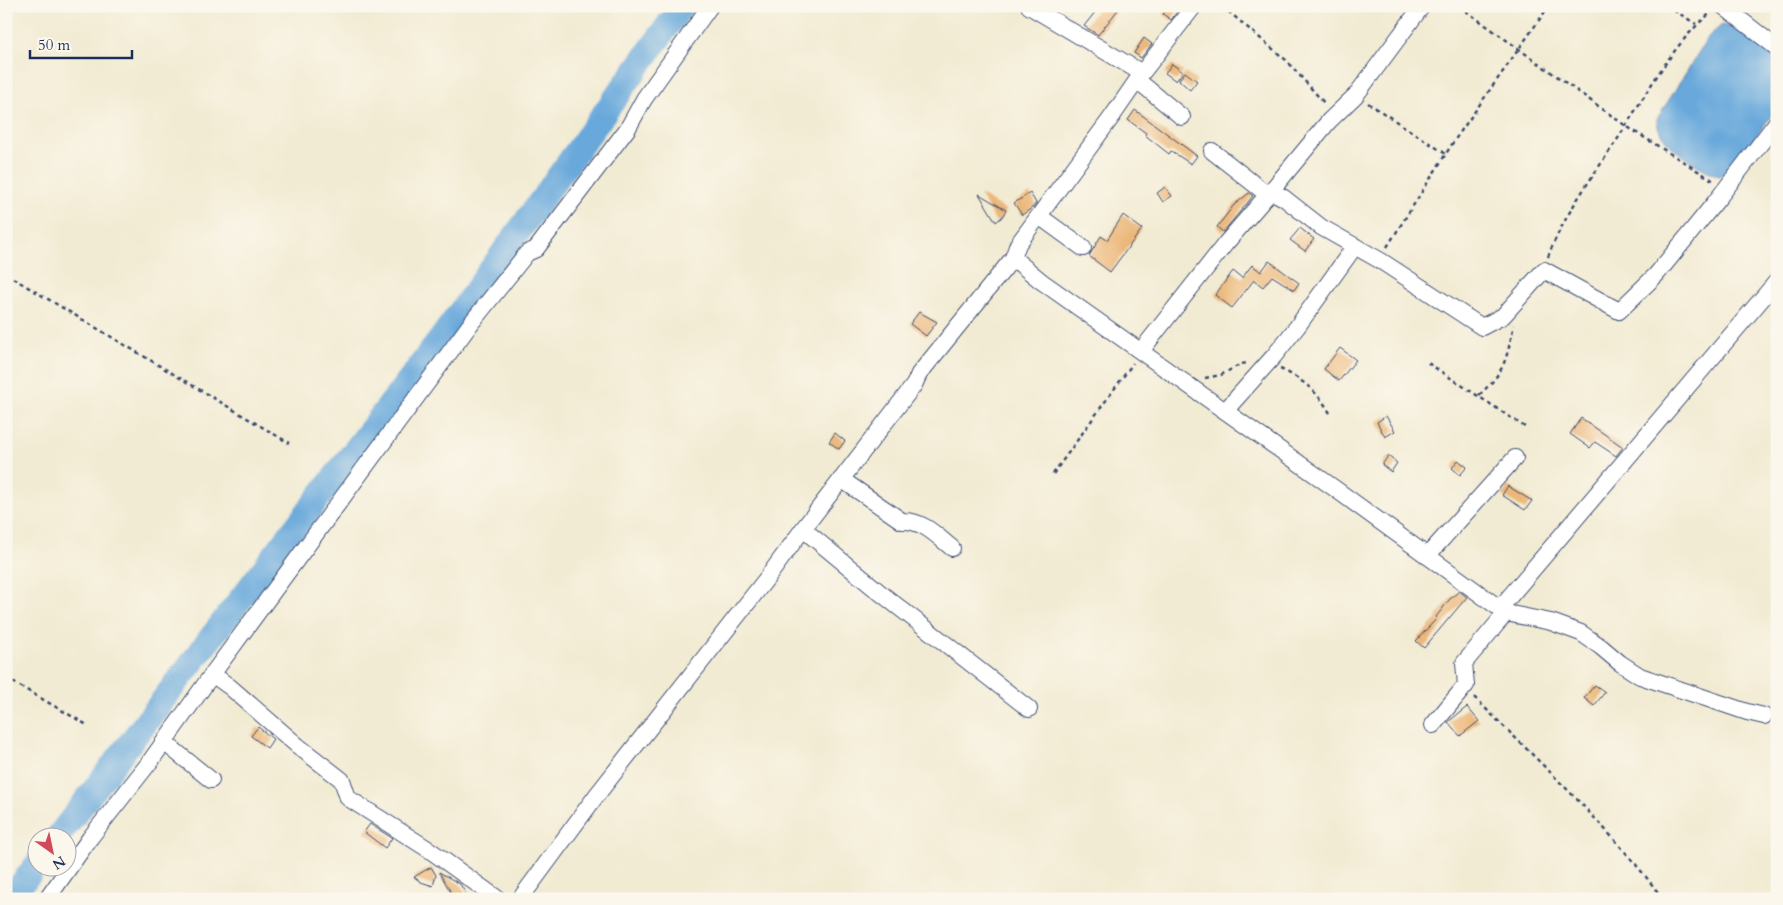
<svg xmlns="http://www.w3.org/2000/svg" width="1783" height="905" viewBox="0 0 1783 905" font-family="Cardo,serif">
  <rect width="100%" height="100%" fill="#fbf7ec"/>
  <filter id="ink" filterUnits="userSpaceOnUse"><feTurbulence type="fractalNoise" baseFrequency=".02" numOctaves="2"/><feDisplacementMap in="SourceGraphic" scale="10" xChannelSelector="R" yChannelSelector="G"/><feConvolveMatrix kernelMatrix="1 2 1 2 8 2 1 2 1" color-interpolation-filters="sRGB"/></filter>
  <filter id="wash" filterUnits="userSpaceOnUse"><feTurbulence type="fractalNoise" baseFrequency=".0096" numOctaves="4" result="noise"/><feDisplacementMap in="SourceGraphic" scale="20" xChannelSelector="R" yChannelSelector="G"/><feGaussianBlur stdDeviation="1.12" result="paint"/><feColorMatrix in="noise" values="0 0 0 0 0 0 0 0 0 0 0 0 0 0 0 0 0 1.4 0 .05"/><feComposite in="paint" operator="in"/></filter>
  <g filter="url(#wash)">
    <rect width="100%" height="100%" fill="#f2ebd3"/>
    <path fill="#68a8db" stroke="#426c9c" d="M1722,25L1734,28L1777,56V108L1731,170L1719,176C1699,168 1656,144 1657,119L1709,36Z"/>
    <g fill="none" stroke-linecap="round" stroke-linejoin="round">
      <path stroke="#68a8db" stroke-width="25" d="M57,838L442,337L682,6
        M10,899L38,863"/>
    </g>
    <g id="blocks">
      <path fill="#ecb779" d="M1100,6H1121L1098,35L1084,26Z
        M1169,6H1181L1171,20L1163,14Z
        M1144,38L1152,44L1141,58L1134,53Z
        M1172,64L1183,72L1176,81L1165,73Z
        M1185,72L1197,81L1190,90L1179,80Z
        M1135,110L1197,156L1191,164L1171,151L1169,154L1145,135L1146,133L1128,120Z
        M1165,187L1172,196L1163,202L1157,193Z
        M1030,193L1036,203L1032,208L1022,215L1014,203Z
        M1249,193L1253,196L1223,232L1217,227L1234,205Z
        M979,194L1006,210L1002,217L996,222Z
        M1123,215L1142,229L1110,272L1089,256L1101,236L1107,240Z
        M1300,228L1314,239L1305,251L1290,240Z
        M1269,261L1299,283L1294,290L1272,276L1263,287L1254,280L1232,308L1215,295L1233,271L1242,278L1252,265L1261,272Z
        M919,312L937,322L926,336L910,324Z
        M1340,348L1356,360L1339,381L1324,369Z
        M1386,416L1395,431L1385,437L1377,422Z
        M1581,418L1623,447L1616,456L1595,442L1590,448L1570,434Z
        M835,433L845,441L839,449L829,442Z
        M1388,456L1397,463L1391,472L1382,465Z
        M1458,460L1467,467L1460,475L1452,468Z
        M1508,486L1532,501L1525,510L1502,495Z
        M1459,591L1467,597L1424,648L1416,641L1437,618L1436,617L1449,600Z
        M1595,685L1605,692L1594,706L1584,698Z
        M1467,707L1479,721L1460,736L1448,722Z
        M258,727L273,739L267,748L251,736Z
        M370,824L392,838L385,848L364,832Z
        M431,867L436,875L433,886L421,882L414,877Z
        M439,872L460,884L469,899H455Z"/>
    </g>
  </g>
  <g filter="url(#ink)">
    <use href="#blocks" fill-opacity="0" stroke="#3b4b70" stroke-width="1"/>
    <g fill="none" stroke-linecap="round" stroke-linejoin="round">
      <defs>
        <path id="minor" d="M1029,6L1142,73
          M1723,6L1777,48
          M1137,80L1182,117
          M1212,151L1268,195
          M1271,191L1329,121L1356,95L1422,6
          M1039,216L1083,248
          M1013,258L1041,281L1334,488L1506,613L1464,663L1466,685L1433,725
          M1141,351L1226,243L1271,191L1284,198L1321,227L1381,261L1482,327L1503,316L1544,270L1619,311L1656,275L1717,200L1777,122
          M1225,411L1274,356L1297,327L1355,246
          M841,479L902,521C923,520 937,536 952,548
          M803,529L878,591L1029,709
          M1427,556L1515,458
          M1500,608L1777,281
          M1506,613L1551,622L1581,633L1601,647L1620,663L1640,676L1747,712L1764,716
          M212,674L230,687L298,746L342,780L348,798L431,851L498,899
          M164,742L211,780
          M47,899L90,838L149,763L216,669L472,322L527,253L536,249L628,128L644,99L710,6
          M520,899L596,796L767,578L803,529L914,385L919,374L1013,258L1018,244L1111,118L1142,73L1194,6"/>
      </defs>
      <use href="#minor" stroke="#3b4b70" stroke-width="18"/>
      <path stroke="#3b4b70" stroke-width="2.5" stroke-dasharray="4 4" stroke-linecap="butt" d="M1222,6L1286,60L1326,105
        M1459,6L1626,126L1714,181
        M1667,6L1696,24
        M1368,103L1446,154
        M1387,247L1454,141L1549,6
        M1548,257C1563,216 1593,176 1617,140C1643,99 1674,41 1712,12
        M6,274L289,443
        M1428,363L1528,429
        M1280,369C1303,379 1319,393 1331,415
        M1205,378L1221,375L1241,364L1248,363
        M1479,395C1506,371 1506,359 1514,325
        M1053,474L1133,363
        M6,678L87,725
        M1474,697C1539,762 1608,825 1663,899"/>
      <use href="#minor" stroke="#fff" stroke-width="16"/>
    </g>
  </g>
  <rect width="1783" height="905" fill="none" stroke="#fbf7ec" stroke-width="25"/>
  <g transform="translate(52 852) rotate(147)"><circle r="24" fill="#fbf7ec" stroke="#a1a7b3"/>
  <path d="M0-4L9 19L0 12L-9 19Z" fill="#d1495b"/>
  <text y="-8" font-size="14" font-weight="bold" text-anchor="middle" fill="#1b2f5e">N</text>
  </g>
  <path d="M30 50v8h102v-8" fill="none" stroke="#1b2f5e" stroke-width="2.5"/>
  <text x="38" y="50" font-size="15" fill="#1b2f5e" stroke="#fbf7ec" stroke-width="4" paint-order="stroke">50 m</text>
</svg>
